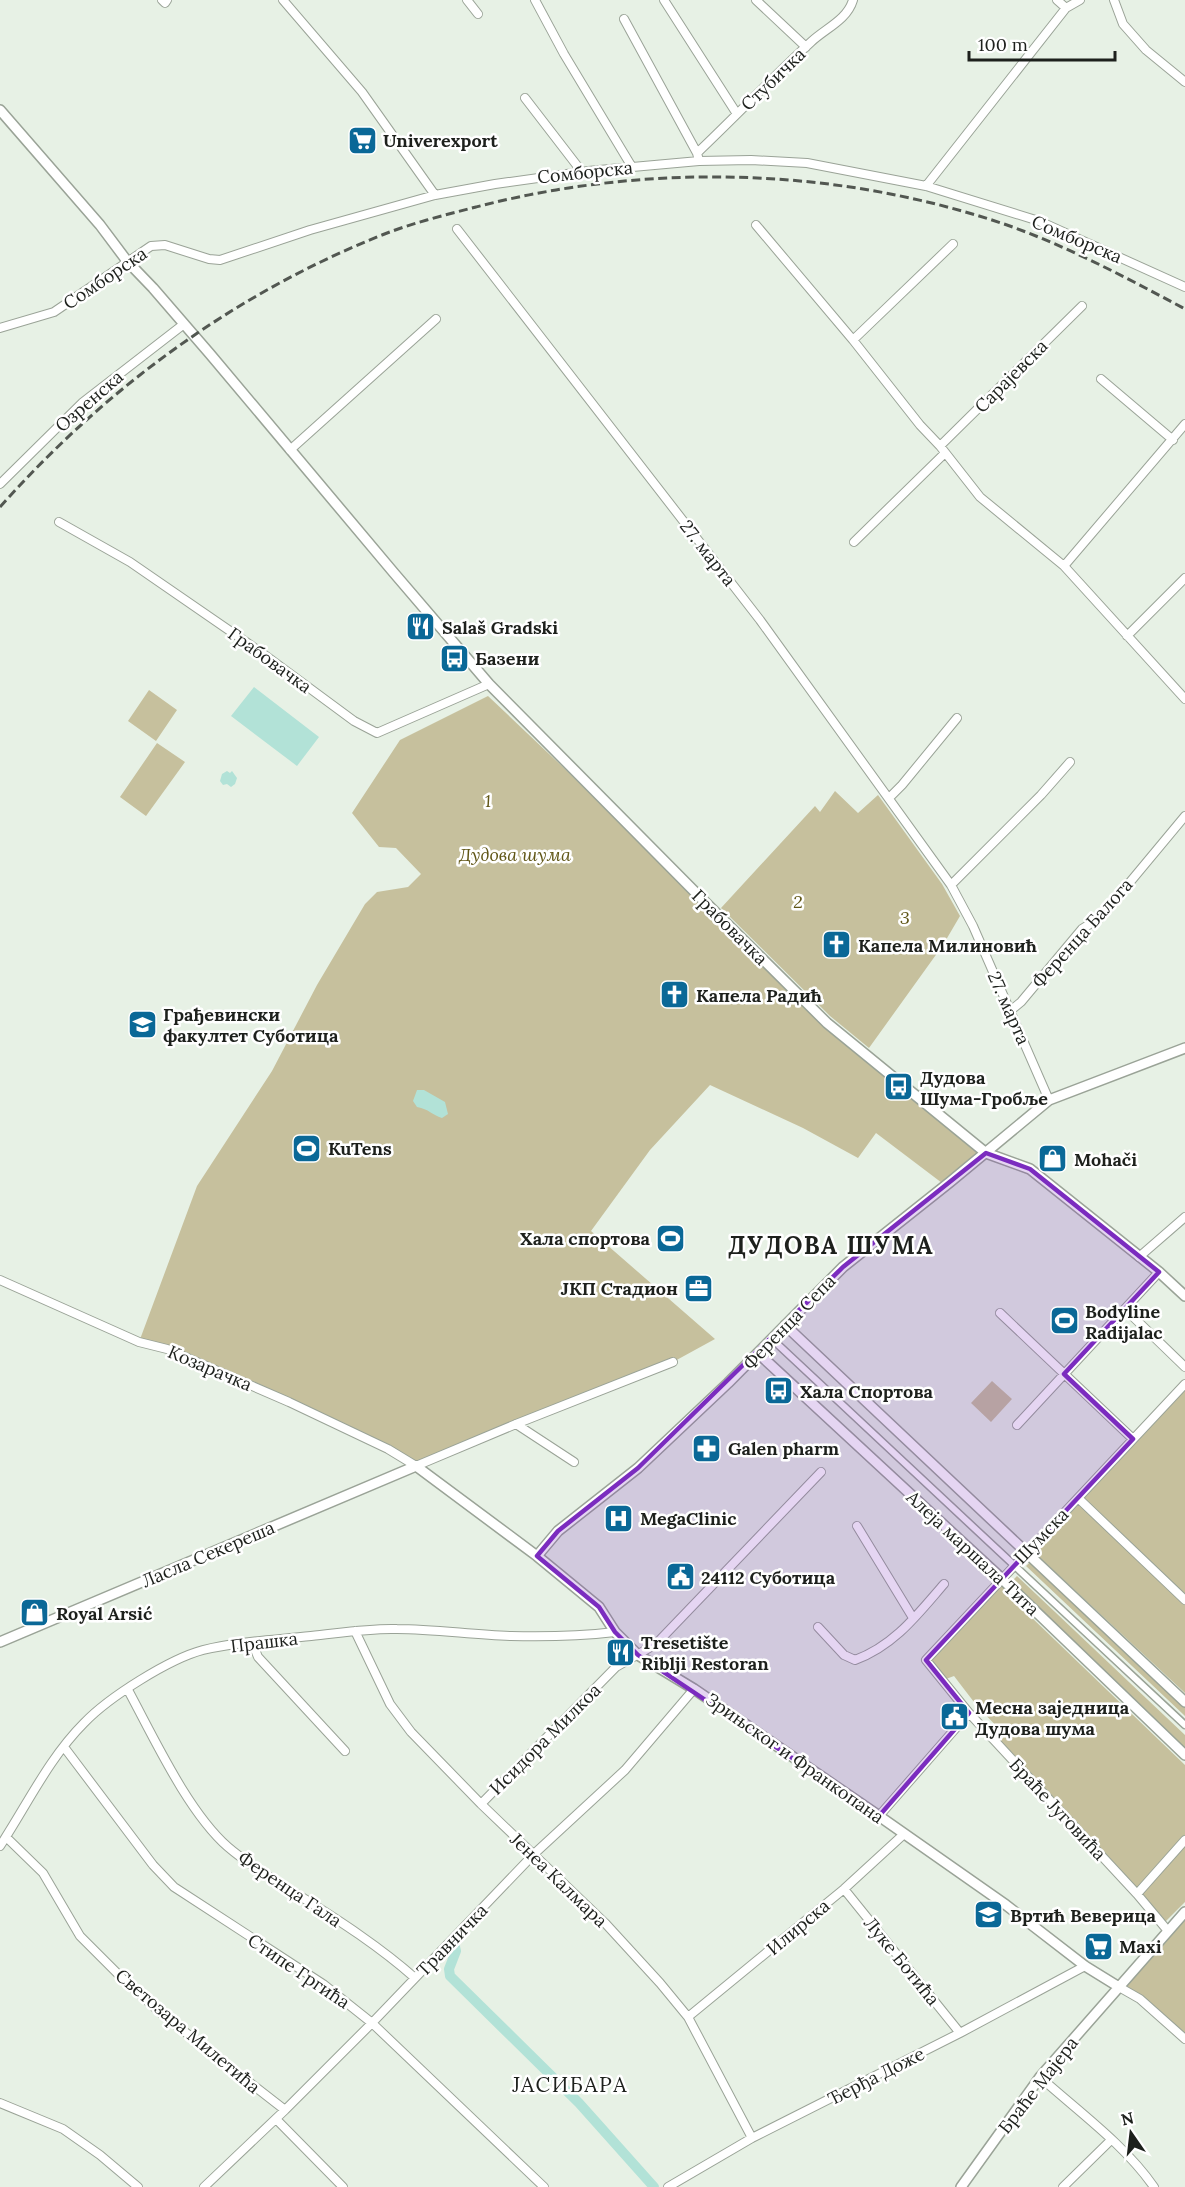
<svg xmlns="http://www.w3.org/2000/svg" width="1185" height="2187" viewBox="0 0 1185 2187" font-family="Lora,serif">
  <rect width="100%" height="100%" fill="#e7f1e5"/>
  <path fill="#c6c09d" d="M149,690L177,710L156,741L128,721Z
    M488,696L566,770L823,1026L979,1152L946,1186L876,1133L858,1158L803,1128L710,1085L650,1150L591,1231L715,1339L673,1362L416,1466L388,1449L167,1349L139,1342L197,1186L272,1071L317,985L365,904L377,892L408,887L421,874L396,848L379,847L352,813L400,740Z
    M157,743L185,762L146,816L120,797Z
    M835,791L858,813L878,795L942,884L960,916L943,945L869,1048L830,1016L721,908L815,806L820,812Z
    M992,1381L1012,1399L991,1422L971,1403Z
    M1185,1388V1693L1038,1556L1033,1557L1030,1554Z
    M1031,1561L1185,1706V1716L1026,1566Z
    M1017,1576L1185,1735V1749L1011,1582Z
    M1001,1582L1007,1587L1005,1592L1185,1765V1902L1165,1922L1000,1742L1005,1735L977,1706L954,1676L946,1679L929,1660Z
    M1185,1920V2033L1144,1997L1124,1985Z"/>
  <path fill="#b2e2d7" d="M254,687L319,737L297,766L231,716Z
    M227,771L230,773L232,771L237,778L235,784L231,787L227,784L223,785L220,781L222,774Z
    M417,1090H424L445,1102L448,1114L442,1118C432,1115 429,1109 417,1107L413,1101Z"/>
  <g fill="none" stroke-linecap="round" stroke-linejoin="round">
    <path stroke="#b2e2d7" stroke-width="10" d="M453,1939L456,1951L449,1969L450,1976L579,2103L654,2187"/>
    <defs>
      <path id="pedestrian" d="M772,1339L1185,1725"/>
      <path id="minor" d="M162,0L165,3L167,0
        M283,0L362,92L435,195
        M467,0L478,14
        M535,0L564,54L632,167
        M664,0L737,114
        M756,0L806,47
        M1057,0L1066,8
        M1114,0L1123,24L1146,50L1185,82
        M624,19L697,153
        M525,98L582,172
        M699,161L697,153C735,117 772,78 811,42C826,28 847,20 853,0
        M926,186L1066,8L1080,0
        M756,225L853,340L920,425L940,446L980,497L1064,566L1185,699
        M457,229L760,620L951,885L973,926L1049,1100
        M0,328L54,312L151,246L165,245L209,259L220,260L310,230L435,195L495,184L588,171L699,161L751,160L807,163L926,186L1039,221L1185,287
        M853,340L953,244
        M1101,379L1173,440
        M940,446L1082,306
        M290,450L436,319
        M0,484L82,403L184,324
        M59,522L130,562L262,653L354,721L377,733L489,684
        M854,542L944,454
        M1064,566L1185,424
        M1127,636L1185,578
        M889,798L902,785L957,718
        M951,885L1041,795L1070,762
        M1010,1011L1021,1002L1082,929L1101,917L1185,816
        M1139,1257L1185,1217
        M0,1280L139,1342L167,1349L289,1402L388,1449L416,1466L516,1424L673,1362
        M1125,1309L1185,1367
        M1000,1313L1133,1439
        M516,1424L574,1462
        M1017,1425L1159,1272
        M1078,1498L1185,1600
        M857,1526L913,1618
        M818,1627L844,1655L855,1660C894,1646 918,1614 944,1584
        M355,1631L390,1704L411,1732L481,1804L605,1923L660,1983L688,2017L752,2138
        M252,1642L258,1657L345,1751
        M128,1690C154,1738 188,1812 228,1847C250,1866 276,1881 300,1896C340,1921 380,1947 415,1978
        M64,1747L153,1865L174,1887L323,1984L372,2023L544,2187
        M481,1804L616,1667L656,1644L821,1472
        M879,1816L969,1713
        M6,1837L43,1873L80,1936L125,1981L162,2014L285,2110
        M0,1846C27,1805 49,1758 84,1723C109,1697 169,1659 203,1650C238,1641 276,1640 311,1636C340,1633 369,1628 397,1629C435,1629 473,1635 511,1636C546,1637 580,1636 615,1632
        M844,1889L960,2033
        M1137,1894L1185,1840
        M1168,1931L1137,1894L969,1713L926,1660L1185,1384
        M1119,1987L1140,1999L1185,2039
        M688,2017L844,1889L904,1834
        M1040,2077C1079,2112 1124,2144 1154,2187
        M0,2103L63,2129L100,2155L138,2187
        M276,2119L343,2187
        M204,2187L285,2110L372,2023L534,1854L625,1770L694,1689
        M668,2187L752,2138L960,2033L1085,1966
        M1063,2187L1111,2140"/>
      <path id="tertiary" d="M0,110L100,225L127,261L153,288L210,354L394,573L489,684L698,895L827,1023L986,1153L1030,1169L1159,1272L1185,1296
        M785,1325L1185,1702
        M759,1354L1001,1578L1185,1755
        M537,1556L558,1531L638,1468L728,1383L843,1267L950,1182L1049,1100L1185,1048
        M0,1642L416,1466L537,1556L599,1607L615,1632L638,1655L694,1689L879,1816L1006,1905L1085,1966L1119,1987
        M961,2187L1040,2077L1185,1912"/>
    </defs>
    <use href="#pedestrian" stroke="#9aa397" stroke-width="9"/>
    <use href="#minor" stroke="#9aa397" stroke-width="10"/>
    <use href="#tertiary" stroke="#9aa397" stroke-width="12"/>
    <use href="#pedestrian" stroke="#fff" stroke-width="6"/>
    <use href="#minor" stroke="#fff" stroke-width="8"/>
    <use href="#tertiary" stroke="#fff" stroke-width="9"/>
    <path stroke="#525751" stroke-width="3" stroke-dasharray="9 4.5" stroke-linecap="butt" d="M0,507C106,388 234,294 382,235C412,223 445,215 476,207C650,162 837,167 1007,225C1069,247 1127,278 1185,309"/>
  </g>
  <path fill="#7b2cbf" fill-opacity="0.2" stroke="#7b2cbf" stroke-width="4.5" stroke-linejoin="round" d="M986,1153L1030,1169L1159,1272L1064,1374L1133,1439L926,1660L969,1713L879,1816L638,1655L615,1632L599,1607L537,1556L558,1531L638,1468L843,1267Z"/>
  <defs>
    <symbol id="supermarket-square" viewBox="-11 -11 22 22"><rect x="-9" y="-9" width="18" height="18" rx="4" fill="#0a6897" stroke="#fff"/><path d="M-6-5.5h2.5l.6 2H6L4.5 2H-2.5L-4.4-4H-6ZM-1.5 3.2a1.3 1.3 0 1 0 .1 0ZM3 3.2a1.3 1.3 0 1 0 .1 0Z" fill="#fff"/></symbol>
    <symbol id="restaurant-square" viewBox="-11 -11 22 22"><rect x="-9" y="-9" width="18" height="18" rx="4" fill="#0a6897" stroke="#fff"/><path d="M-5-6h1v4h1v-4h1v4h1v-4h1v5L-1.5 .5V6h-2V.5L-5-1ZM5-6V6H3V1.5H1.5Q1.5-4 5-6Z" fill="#fff"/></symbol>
    <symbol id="bus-square" viewBox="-11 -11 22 22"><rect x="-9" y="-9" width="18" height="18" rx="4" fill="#0a6897" stroke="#fff"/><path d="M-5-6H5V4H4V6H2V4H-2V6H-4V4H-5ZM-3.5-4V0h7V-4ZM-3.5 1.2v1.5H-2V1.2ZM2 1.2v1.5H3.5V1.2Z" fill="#fff"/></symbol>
    <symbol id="church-square" viewBox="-11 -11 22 22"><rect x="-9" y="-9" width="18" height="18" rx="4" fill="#0a6897" stroke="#fff"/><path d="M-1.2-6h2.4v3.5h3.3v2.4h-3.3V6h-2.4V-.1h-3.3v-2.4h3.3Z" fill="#fff"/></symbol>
    <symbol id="university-square" viewBox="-11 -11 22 22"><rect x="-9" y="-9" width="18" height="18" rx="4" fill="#0a6897" stroke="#fff"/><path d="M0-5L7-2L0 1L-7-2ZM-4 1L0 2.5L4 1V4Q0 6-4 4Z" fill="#fff"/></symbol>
    <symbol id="stadium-square" viewBox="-11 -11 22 22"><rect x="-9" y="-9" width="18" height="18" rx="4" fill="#0a6897" stroke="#fff"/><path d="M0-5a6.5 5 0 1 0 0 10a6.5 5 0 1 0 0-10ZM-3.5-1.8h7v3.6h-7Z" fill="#fff"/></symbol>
    <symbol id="shop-square" viewBox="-11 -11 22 22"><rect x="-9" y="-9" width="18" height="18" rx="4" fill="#0a6897" stroke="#fff"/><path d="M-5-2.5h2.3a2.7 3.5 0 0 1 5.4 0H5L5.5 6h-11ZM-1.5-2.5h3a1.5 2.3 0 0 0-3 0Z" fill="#fff"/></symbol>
    <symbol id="office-square" viewBox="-11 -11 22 22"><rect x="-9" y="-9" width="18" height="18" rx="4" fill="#0a6897" stroke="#fff"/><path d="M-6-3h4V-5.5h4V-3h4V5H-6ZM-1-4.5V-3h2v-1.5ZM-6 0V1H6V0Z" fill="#fff"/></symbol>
    <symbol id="pharmacy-square" viewBox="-11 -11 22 22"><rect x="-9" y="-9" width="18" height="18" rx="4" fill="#0a6897" stroke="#fff"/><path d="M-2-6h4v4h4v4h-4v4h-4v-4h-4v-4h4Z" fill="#fff"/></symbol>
    <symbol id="hospital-square" viewBox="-11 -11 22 22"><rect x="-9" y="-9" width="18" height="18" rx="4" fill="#0a6897" stroke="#fff"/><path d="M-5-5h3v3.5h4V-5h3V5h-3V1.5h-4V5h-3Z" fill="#fff"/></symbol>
    <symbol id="civic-square" viewBox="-11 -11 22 22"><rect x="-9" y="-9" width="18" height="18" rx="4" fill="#0a6897" stroke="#fff"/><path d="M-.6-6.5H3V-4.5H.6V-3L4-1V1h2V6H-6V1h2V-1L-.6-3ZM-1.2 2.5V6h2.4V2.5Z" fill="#fff"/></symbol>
    <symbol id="school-square" viewBox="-11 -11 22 22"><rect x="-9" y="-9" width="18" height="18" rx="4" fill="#0a6897" stroke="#fff"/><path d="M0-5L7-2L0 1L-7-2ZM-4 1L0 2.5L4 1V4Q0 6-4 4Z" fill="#fff"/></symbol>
  </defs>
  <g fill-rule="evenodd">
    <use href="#supermarket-square" x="346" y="124" width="33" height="33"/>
    <use href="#restaurant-square" x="404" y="610" width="33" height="33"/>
    <use href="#bus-square" x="438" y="642" width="33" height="33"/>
    <use href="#church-square" x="820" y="928" width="33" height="33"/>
    <use href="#church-square" x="658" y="978" width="33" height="33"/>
    <use href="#university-square" x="126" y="1008" width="33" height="33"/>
    <use href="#bus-square" x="882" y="1070" width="33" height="33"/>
    <use href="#stadium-square" x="290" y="1132" width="33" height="33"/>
    <use href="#shop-square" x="1036" y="1142" width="33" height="33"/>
    <use href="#stadium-square" x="654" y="1222" width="33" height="33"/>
    <use href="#office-square" x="682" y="1272" width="33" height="33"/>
    <use href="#stadium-square" x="1048" y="1304" width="33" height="33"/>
    <use href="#bus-square" x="762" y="1374" width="33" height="33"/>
    <use href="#pharmacy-square" x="690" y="1432" width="33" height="33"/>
    <use href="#hospital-square" x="602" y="1502" width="33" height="33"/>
    <use href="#civic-square" x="664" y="1560" width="33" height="33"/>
    <use href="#shop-square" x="18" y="1596" width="33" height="33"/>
    <use href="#restaurant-square" x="604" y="1636" width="33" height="33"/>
    <use href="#civic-square" x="938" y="1700" width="33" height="33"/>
    <use href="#school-square" x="972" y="1898" width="33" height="33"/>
    <use href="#supermarket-square" x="1082" y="1930" width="33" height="33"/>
  </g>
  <g text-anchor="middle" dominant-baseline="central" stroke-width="5" stroke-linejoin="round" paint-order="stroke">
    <g font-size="18" fill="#1d201c" stroke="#fff">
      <text transform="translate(773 79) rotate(-44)">Стубичка</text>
      <text transform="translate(585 172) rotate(-6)">Сомборска</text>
      <text transform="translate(1077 239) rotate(23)">Сомборска</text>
      <text transform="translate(105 278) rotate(-34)">Сомборска</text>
      <text transform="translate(1011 376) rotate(-45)">Сарајевска</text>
      <text transform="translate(89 401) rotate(-41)">Озренска</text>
      <text transform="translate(708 553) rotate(52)">27. марта</text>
      <text transform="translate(270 660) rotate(36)">Грабовачка</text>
      <text transform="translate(730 927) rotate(45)">Грабовачка</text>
      <text transform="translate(1082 933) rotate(-48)">Ференца Балога</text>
      <text transform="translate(1009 1008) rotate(66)">27. марта</text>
      <text transform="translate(789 1322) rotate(-46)">Ференца Сепа</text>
      <text transform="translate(210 1368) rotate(23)">Козарачка</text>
      <text transform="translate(1041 1536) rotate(-46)">Шумска</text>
      <text transform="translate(973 1553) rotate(43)">Алеја маршала Тита</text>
      <text transform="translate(208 1554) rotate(-23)">Ласла Секереша</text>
      <text transform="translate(264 1642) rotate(-7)">Прашка</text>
      <text transform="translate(545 1739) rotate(-45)">Исидора Милкоа</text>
      <text transform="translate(795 1758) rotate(35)">Зрињског и Франкопана</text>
      <text transform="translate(1058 1809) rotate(47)">Браће Југовића</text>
      <text transform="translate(559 1880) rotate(44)">Јенеа Калмара</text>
      <text transform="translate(290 1889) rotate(34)">Ференца Гала</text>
      <text transform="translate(798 1927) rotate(-40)">Илирска</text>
      <text transform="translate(452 1940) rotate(-46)">Травничка</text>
      <text transform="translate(902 1961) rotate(51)">Луке Ботића</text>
      <text transform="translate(299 1971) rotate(34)">Стипе Гргића</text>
      <text transform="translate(188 2031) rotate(40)">Светозара Милетића</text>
      <text transform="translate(876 2076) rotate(-27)">Ђерђа Доже</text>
      <text transform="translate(1038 2085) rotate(-52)">Браће Мајера</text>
    </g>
    <g font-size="18" font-weight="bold" fill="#1d201c" stroke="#fff" text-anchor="start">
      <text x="383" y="140">Univerexport</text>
      <text x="442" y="627">Salaš Gradski</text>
      <text x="475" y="658">Базени</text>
      <text x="858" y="945">Капела Милиновић</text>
      <text x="696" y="995">Капела Радић</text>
      <text x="163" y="1014">Грађевински<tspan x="163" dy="21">факултет Суботица</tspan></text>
      <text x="920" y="1077">Дудова<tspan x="920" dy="21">Шума-Гробље</tspan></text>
      <text x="328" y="1148">KuTens</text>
      <text x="1074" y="1159">Mohači</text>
      <text x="650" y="1238" text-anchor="end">Хала спортова</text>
      <text x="678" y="1288" text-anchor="end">ЈКП Стадион</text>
      <text x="1085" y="1311">Bodyline<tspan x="1085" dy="21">Radijalac</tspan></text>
      <text x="800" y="1391">Хала Спортова</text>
      <text x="728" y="1448">Galen pharm</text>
      <text x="640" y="1518">MegaClinic</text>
      <text x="701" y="1577">24112 Суботица</text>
      <text x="56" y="1613">Royal Arsić</text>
      <text x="641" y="1642">Tresetište<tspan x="641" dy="21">Riblji Restoran</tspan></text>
      <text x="975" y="1707">Месна заједница<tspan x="975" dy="21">Дудова шума</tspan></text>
      <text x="1010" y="1915">Вртић Веверица</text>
      <text x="1119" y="1946">Maxi</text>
    </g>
    <g font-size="18" font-style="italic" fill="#605616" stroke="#fff">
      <text x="488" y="800">1</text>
      <text x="515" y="854">Дудова шума</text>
      <text x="798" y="901">2</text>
      <text x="905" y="917">3</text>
    </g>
    <g font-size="21" letter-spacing="1.5" fill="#1d201c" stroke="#fff">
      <text x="570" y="2084">ЈАСИБАРА</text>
    </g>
    <g font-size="24" font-weight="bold" letter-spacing="1.5" fill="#1d201c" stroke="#fff">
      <text x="831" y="1245">ДУДОВА ШУМА</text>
    </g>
  </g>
  <g transform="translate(1131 2133) rotate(346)" stroke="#ffffff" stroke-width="4.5" paint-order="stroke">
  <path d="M0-4.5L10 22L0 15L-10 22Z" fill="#1d201c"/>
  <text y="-9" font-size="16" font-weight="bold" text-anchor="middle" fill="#1d201c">N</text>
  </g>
  <path d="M969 51v9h146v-9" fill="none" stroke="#1d201c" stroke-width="3"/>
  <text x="978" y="51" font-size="18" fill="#1d201c" stroke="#ffffff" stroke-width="4.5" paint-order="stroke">100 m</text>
</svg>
